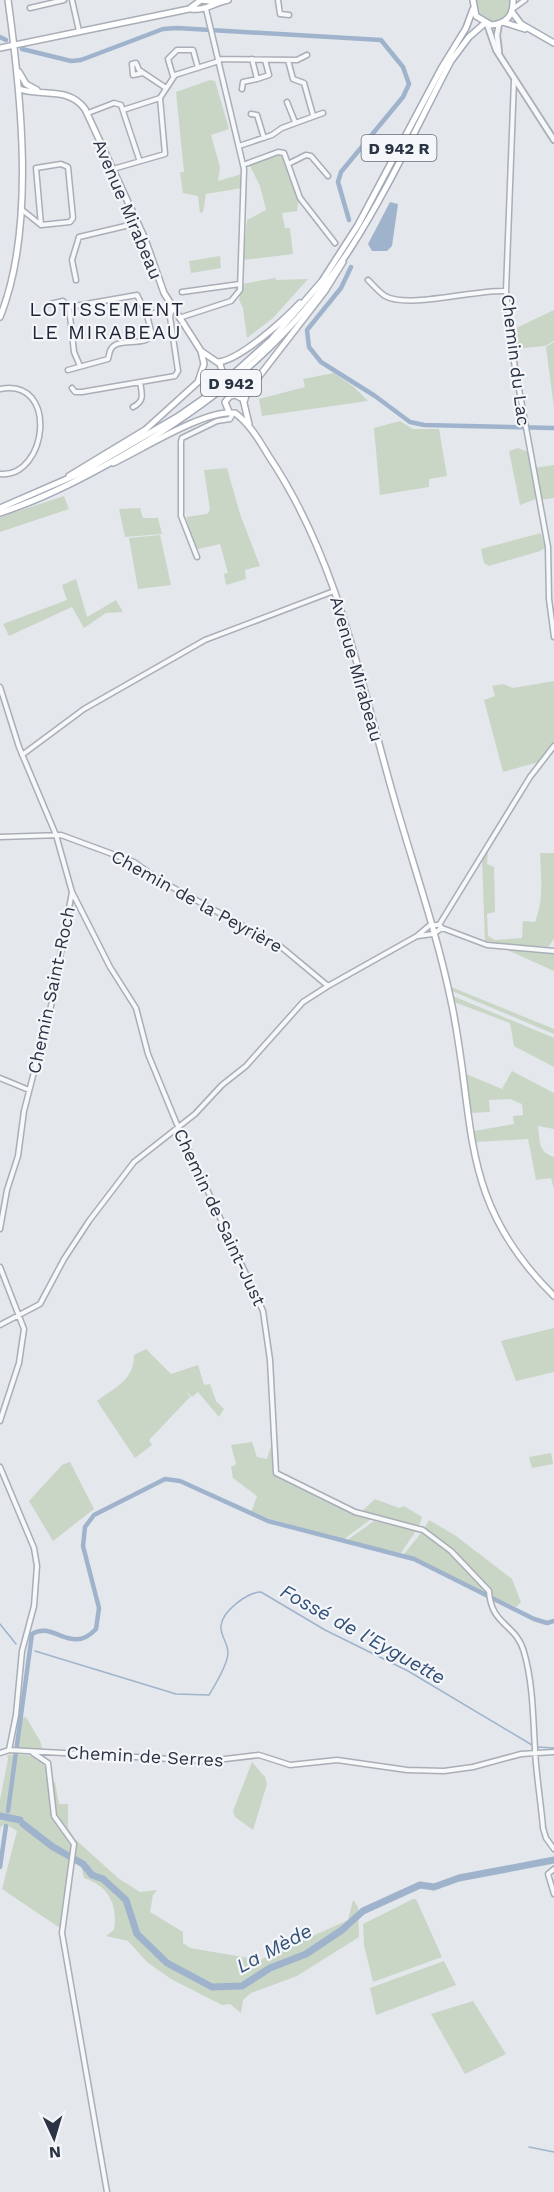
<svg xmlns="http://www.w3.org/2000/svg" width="554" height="2192" viewBox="0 0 554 2192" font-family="'Work Sans',sans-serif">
  <rect width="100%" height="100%" fill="#e4e7ec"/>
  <path fill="#c9d6c5" d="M477,0H510C511,13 504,20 491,21L479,14Z
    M210,80L215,81L229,129L211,135L220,167L218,181L242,174V188L206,194L203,212L200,213L198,196L183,193L180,172H184L176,92Z
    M279,153L283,154L299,199L297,211L282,213L285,228H290L293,254L243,260L247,220L266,210L260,186L249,164Z
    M220,256L221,268L191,273L189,261Z
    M275,278L276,280L308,279L273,318L247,338L243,308L239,300L242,284Z
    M554,310V341L545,346L514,349L512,330Z
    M554,342V408L546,347Z
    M334,373L354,387L368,401L262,416L259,399L305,387L303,379Z
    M400,421L413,429H439L447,476L429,479V487L380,495L374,428Z
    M518,448L528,452L536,499L520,505L509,451Z
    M554,465V498L539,500L533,468Z
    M227,468L240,514L260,566L245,570L246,579L226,585L224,574L228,573L220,544L198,549L193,543L186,517L207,514L210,510L204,470Z
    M64,496L69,509L0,532V517Z
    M140,508L143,518H158L162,534L125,537L119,509Z
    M541,533L545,548L540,551L489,566L484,563L481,549Z
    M160,535L171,585L138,589L129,538Z
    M76,579L87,617L116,600L123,612L106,613L84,628L72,607L9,636L3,624L67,600L62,585Z
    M554,681V743L539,762L503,772L484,700L495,696L492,686L503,684L513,688Z
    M488,851L487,864L494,867L495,912L487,914L488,936L495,940L522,938L523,921L535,922C544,900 541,877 540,853H554V939L548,947L485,942L482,859Z
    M501,947L554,954V971Z
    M451,987L554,1029V1034L452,991Z
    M453,996L554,1038V1067L514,1046L510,1023L454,1002Z
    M512,1071L554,1093V1129L538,1126C540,1141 538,1152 554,1157V1189L551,1178L536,1180L528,1139L475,1142L474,1131L514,1124L513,1116L523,1115L522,1104L510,1099L489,1100L490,1112L471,1113L466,1074L502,1089Z
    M554,1328V1372L516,1381L501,1341Z
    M146,1349L171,1374L198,1365L204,1385L210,1384L216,1401L224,1409L219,1417L198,1392L192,1397L185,1390L190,1397L149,1440L152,1445L135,1458L97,1401C115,1387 134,1381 134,1355Z
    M252,1442L257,1457L267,1459L271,1446L273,1447L275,1475L371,1519L343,1540L251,1513L257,1496L233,1478L231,1467L236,1464L231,1445Z
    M551,1453L553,1464L532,1468L529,1457Z
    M70,1462L94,1509L53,1541L29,1501L62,1465Z
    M375,1499L399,1508L404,1506L422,1517L419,1526L360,1513Z
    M429,1520L456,1536L512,1579L521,1602L516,1607L492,1596V1591C471,1568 448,1548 424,1529Z
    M374,1521L417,1529L401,1553L346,1541Z
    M422,1532L449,1551L488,1592V1595L404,1554Z
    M26,1717L40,1741L43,1751H14L13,1748L18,1745L22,1718Z
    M7,1755C35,1754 43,1755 52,1783L55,1782L59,1804H68V1828L75,1839L118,1878L140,1892L157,1890L153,1895L150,1912L183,1932V1943L190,1948L260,1960L348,1920L353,1900L358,1907L359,1937L297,1976L251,1993L243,2000L241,2013L230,2004L222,2005L171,1979L147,1962L128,1941L106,1936L114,1930C118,1905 109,1886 84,1878L81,1865L47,1847L69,1860L60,1928L2,1889L17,1831L7,1825L1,1826L0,1831V1800L8,1759Z
    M252,1762L265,1777L267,1784L253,1830L235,1817L233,1811Z
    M413,1899H416L442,1957L373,1982L364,1945L363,1924Z
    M444,1961L456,1985L376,2015L370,1988Z
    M473,2001L506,2054L465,2074L431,2014Z"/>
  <path fill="#9fb4cc" d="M390,202L398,204L392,246L387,251H372L368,244Z"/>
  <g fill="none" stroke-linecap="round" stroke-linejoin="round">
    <path stroke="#9fb4cc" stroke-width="1.5" d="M0,1624L16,1644
      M35,1651L176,1694L209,1695C215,1685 228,1664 228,1653C228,1643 220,1635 221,1626C222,1611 248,1592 261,1592L325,1630L408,1671L532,1745
      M537,1747L554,1748
      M529,2147L554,2152"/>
    <path stroke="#9fb4cc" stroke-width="4.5" d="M0,37L6,40
      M22,49L71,61L81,60L163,29L177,28L381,40L403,67L409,84L403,97L341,172L338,182L349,220
      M351,267L341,288L307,330L309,347L321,362L375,396L410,422L424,425L554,428
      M8,1811L32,1634C53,1620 71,1656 96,1629L99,1608L83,1546L85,1527L94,1515L165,1479L180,1481L268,1521L414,1559L534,1619L547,1623L554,1621
      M0,1867L6,1826"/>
    <path stroke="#9fb4cc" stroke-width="7" d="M0,1816L20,1820
      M23,1824L53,1847L83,1864L92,1875L103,1879L126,1900L137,1934L167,1963L212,1987L242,1986L270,1968L306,1954L342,1930L363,1911L420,1885L434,1887L459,1878L554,1860"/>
    <defs>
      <path id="minor" d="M72,0L79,31
        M278,0L280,14L289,15
        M30,8L64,0
        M514,8L525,0
        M219,59L297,60L307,55
        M252,59L257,79L269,75L265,60
        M288,60L293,79L304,83L313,115
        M132,64L136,63L139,70L166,88
        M132,64L133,75L143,73
        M173,76L168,59L177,50H193L198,68
        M514,80L506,291L514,362L548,547L549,599L554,637
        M242,89L243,82L257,79
        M287,102L295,122
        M123,110L160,98L175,75L219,61
        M88,113L114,103L121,105L139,159
        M251,114L257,115L264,138
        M239,146L272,135L282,128L323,113
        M61,164L68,167L73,218L70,222L41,225L36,168Z
        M288,164L306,155L311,156L328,176
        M243,165L278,152L284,153L300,198L335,243
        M113,169L165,154L160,98
        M21,209L41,225
        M76,280L72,260L79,237L138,223
        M368,280C373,285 379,292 385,296C408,309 477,289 506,291
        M182,292L240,284
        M50,304L63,301L69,307
        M69,307L74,352L80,366
        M179,318L231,301L240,290L244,169L206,9
        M68,370L108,359C109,356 109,352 111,349C118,337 145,347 152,335L147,315L137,295L69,307
        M72,388L75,392H82L175,376L178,371L170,317L172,308L147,315
        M0,389C59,377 48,478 0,474
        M133,407C145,401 142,394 140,382
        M197,557L181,516V441L182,438L217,421L230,419L233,413
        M0,687L19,747L56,835L72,892L51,1006L24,1111L18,1156L7,1190L0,1229
        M22,755L84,709L205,640L334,591
        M0,837L61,835L134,862L161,881L280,946L328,986
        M72,892L110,967L136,1008L148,1054L176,1122L263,1311L270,1360L276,1473L355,1512L423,1530L451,1551L489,1591C491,1626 516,1623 524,1652C533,1683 533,1717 535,1749C536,1775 541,1802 543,1828L546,1838L554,1849
        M439,925L530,777L554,746
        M418,936L433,934L442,928
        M0,1078L29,1090
        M0,1267L24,1329L19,1363L0,1421
        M0,1325L40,1304L64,1259L89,1221L134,1162L195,1114L222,1085L246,1066L303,1002L328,986L417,936L430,925H439L442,928L487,945L554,951
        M0,1467L34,1548L37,1566L34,1606L22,1651L16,1715L9,1750
        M9,1750L208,1761L259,1755L290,1765L337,1760L407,1770L444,1771L473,1767L521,1754L554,1752
        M0,1753L9,1750
        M33,1753L48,1763L54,1816L74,1844L62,1933L107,2192
        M554,1869L548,1874L554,1894"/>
      <path id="tertiary" d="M487,24L496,50L554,140
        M499,52L497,35L499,24"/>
      <path id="secondary" d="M191,9C206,11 213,3 228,0
        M0,48L189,9L201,0L217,2
        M19,72L26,84L37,90
        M19,89C42,97 68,86 85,109L145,239L164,293L201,351L220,364L222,371L218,378
        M0,317C36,228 21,94 8,0
        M218,362C240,360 284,320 300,303
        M203,373L209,379L218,378
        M230,396L235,395L243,399L249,424
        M244,402L247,392L325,291L343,262
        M229,412L225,402L230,396
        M113,463C143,449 205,409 235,413C251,425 260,442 270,458C338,560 361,683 394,798C413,865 437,933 451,1001C477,1122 456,1199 554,1296
        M69,476L145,430L198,382L204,364L201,351"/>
      <path id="primary" d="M473,0L476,16L491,25C506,24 514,15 513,0
        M512,12L521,24L554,43
        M503,22L525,29
        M0,508L83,472L177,417L213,392L272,339L322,281L358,225L442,67L466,28L473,9
        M0,513C49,497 94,473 139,446C227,392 293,337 350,249C388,190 418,124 451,61L469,37L485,23"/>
    </defs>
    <use href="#minor" stroke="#a9aeb7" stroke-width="7"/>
    <use href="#tertiary" stroke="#a9aeb7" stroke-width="8"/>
    <use href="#secondary" stroke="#a9aeb7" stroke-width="8"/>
    <use href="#primary" stroke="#a3abb8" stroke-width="8"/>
    <use href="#minor" stroke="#f7f8fa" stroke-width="4"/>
    <use href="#tertiary" stroke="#f7f8fa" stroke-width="4.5"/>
    <use href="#secondary" stroke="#fff" stroke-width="5"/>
    <use href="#primary" stroke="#fff" stroke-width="5"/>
    <defs>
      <path id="secondary-bridge" d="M219,380L228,393"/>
    </defs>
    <use href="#secondary-bridge" stroke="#a9aeb7" stroke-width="8" stroke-linecap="butt"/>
    <use href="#secondary-bridge" stroke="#fff" stroke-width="5"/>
  </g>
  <g text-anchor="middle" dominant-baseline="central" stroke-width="4.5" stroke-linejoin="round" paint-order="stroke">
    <g fill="#f4f6f9" stroke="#676e7b" stroke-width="1.5">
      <rect x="361.5" y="135" width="75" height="26" rx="4.5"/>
      <rect x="201" y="370" width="60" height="26" rx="4.5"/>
    </g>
    <g font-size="16" font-weight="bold" fill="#2b3445">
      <text x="399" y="148">D 942 R</text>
      <text x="231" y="383">D 942</text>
    </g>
    <g font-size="18" fill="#2b3445" stroke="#f4f6f9">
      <text transform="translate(128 209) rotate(67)">Avenue Mirabeau</text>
      <text transform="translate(516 360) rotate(83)">Chemin du Lac</text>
      <text transform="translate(357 669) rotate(74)">Avenue Mirabeau</text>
      <text transform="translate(197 901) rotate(29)">Chemin de la Peyrière</text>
      <text transform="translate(51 990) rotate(-78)">Chemin Saint-Roch</text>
      <text transform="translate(220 1217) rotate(65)">Chemin de Saint-Just</text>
      <text transform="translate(145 1756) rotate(3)">Chemin de Serres</text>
    </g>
    <g font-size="20" letter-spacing="1.5" fill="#1d2536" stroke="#f4f6f9">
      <text x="107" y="309">LOTISSEMENT<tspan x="107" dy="23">LE MIRABEAU</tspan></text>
    </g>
    <g font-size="20" font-style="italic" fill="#34527a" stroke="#f4f6f9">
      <text transform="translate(363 1634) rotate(29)">Fossé de l'Eyguette</text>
      <text transform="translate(274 1948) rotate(-28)">La Mède</text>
    </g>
  </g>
  <g transform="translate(54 2138) rotate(176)" stroke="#f4f6f9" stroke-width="4.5" paint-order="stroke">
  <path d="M0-4.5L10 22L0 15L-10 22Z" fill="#2b3445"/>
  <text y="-9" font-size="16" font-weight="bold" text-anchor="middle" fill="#2b3445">N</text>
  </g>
</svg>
